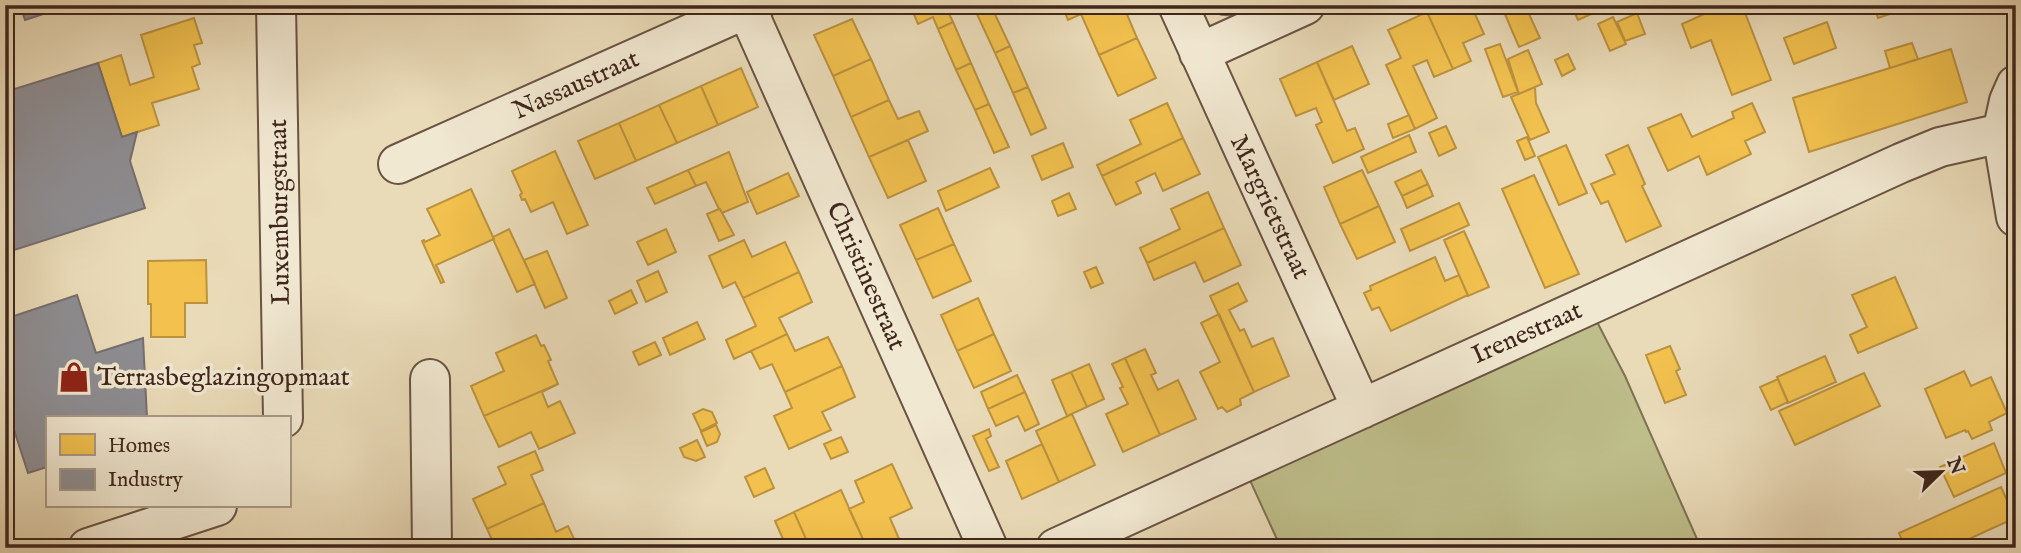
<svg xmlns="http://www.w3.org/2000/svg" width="2021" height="553" viewBox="0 0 2021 553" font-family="'IM FELL English',serif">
  <rect width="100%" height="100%" fill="#eadbb8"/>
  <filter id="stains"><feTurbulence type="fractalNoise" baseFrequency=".00286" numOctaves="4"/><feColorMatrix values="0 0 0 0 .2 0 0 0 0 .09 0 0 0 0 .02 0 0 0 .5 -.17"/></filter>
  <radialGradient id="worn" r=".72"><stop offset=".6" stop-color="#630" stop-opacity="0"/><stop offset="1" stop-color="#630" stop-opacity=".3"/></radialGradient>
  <path fill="#bebe8a" stroke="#7e7253" stroke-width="2" d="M1204,5H1260C1240,15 1222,22 1204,5Z
    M1595,318L1625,376L1701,548H1281L1248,476Z"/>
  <path fill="#f2c14e" stroke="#bc923f" stroke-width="2" d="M910,5H945L953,22L938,29L933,17L918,24Z
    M973,5H991V6L976,12Z
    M1062,5H1101L1068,20Z
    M1101,5H1123L1137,38L1099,55L1081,14Z
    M1443,5H1471L1484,34L1463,43L1471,61L1453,69L1427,12Z
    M1501,5H1547L1529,14L1540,38L1519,47Z
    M1571,5H1594L1596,12L1578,20Z
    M1724,5H1742L1771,80L1732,95L1711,40L1691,48L1682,24Z
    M1874,5H1900L1902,10L1878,18Z
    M991,6L1010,46L995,53L976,12Z
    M1427,12L1453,69L1434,77L1427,60L1413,66L1437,118L1415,129L1386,65L1401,58L1388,30Z
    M1637,13L1645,34L1625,41L1617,22Z
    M1613,17L1626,44L1610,51L1598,24Z
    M194,18L202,43L194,45L200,64L192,67L199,89L152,103L159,125L122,137L98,63L121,55L130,85L154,77L141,35Z
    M852,19L871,59L833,76L814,35Z
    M953,22L971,63L956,70L938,29Z
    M1827,22L1836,48L1794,64L1784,38Z
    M1137,38L1156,78L1118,96L1099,55Z
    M1912,43L1918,59L1890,68L1885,51Z
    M1500,44L1518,92L1503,97L1485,49Z
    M1010,46L1028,87L1013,93L995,53Z
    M1352,46L1369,84L1334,100L1317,62Z
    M1951,49L1967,102L1809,152L1793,98Z
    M1528,50L1542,84L1519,94L1508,59Z
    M1568,54L1575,69L1562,76L1555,60Z
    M871,59L889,100L851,117L833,76Z
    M1317,62L1347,131L1355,128L1364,149L1333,163L1316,125L1322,122L1316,108L1296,116L1280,79Z
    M971,63L989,104L975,110L956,70Z
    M741,68L758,107L718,125L701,86Z
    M701,86L718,125L677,143L659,105Z
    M1028,87L1046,128L1031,135L1013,93Z
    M1535,87L1536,103L1549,132L1530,140L1511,97Z
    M889,100L898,119L919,111L928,131L869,157L851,117Z
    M1167,103L1183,138L1102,176L1097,165L1141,144L1130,120Z
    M1752,103L1765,132L1745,141L1751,154L1707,175L1699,156L1668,171L1648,128L1681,114L1692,137L1734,118L1732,112Z
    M989,104L1009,147L994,153L975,110Z
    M659,105L677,143L636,161L619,123Z
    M1409,115L1415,129L1393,138L1388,124Z
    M619,123L636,161L595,179L578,141Z
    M1446,126L1456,148L1439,156L1429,133Z
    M1409,135L1416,152L1368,173L1361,157Z
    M1527,137L1535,156L1525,160L1517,141Z
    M1183,138L1200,174L1163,191L1155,173L1136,182L1141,193L1116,205L1102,176Z
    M908,140L926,181L888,198L869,157Z
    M1063,143L1073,167L1042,180L1032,156Z
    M1566,145L1587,193L1559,205L1538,157Z
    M1628,145L1645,184L1642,186L1661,226L1626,242L1608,201L1601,204L1591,184L1615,174L1606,155Z
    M555,151L588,225L567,234L553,202L531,212L525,199L522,200L520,195L522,193L512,171Z
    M729,152L748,202L722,213L720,209H719L706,182L696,186L688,170Z
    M990,168L999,187L946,211L938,191Z
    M688,170L696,186L655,204L647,188Z
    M1362,170L1379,206L1340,224L1324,187Z
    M1421,170L1428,184L1402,196L1395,182Z
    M788,173L799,196L757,214L747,192Z
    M1534,175L1579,274L1545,288L1502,189Z
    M1428,184L1433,196L1407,208L1402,196Z
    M471,189L494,239L436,265L444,282L441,283L422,241L424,240L425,242L440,235L427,209Z
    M1208,192L1224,228L1147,263L1140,248L1180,229L1171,209Z
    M1069,193L1076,209L1058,216L1052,201Z
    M1459,203L1469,225L1410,251L1401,229Z
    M1379,206L1395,242L1357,259L1340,224Z
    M938,208L954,244L916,260L900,225Z
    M719,209H720L734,235L719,241L707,214Z
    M1224,228L1241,265L1204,282L1195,262L1154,280L1147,263Z
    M509,229L535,284L517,292L493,239V237Z
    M666,229L676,252L648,265L637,242Z
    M1464,231L1489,287L1468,296L1444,240Z
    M744,240L752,257L785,242L799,272L743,298L735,282L723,288L709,256Z
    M954,244L971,281L933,298L916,260Z
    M547,251L567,298L545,308L524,260Z
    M1435,257L1445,281L1459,275L1468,295L1391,331L1379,307L1372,310L1364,293L1371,290L1370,286Z
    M206,260L207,303H185V337H151V304H148V261Z
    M1096,267L1103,283L1091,288L1084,272Z
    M658,271L667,292L646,302L637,281Z
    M799,272L812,302L779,318L787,334L734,359L726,340L756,326L743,298Z
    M1895,277L1917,328L1858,353L1850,335L1867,327L1852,295Z
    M1238,283L1247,301L1229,310L1240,331L1244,329L1252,347L1273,338L1289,376L1254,392L1210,296Z
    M631,290L637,303L615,314L609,301Z
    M978,298L994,334L957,351L941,315Z
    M1219,314L1254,392L1240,399L1241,405L1227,412L1222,407L1218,409L1200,372L1220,362L1201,323Z
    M697,322L705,339L670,355L663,338Z
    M787,334L795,351L828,337L842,366L785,392L772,364L760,369L751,351Z
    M994,334L1011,371L974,388L957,351Z
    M536,335L541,346L544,345L551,360L548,361L558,384L484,416L471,386L504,371L496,353Z
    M655,342L661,355L639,365L633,352Z
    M1670,346L1680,369L1676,371L1686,395L1665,403L1646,355Z
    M1145,349L1156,373L1151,375L1158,390L1178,380L1196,419L1160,435L1125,358Z
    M1825,356L1836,382L1788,403L1777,377Z
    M1125,358L1160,435L1123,452L1106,414L1128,404L1120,388L1123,387L1112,364Z
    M1089,364L1104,399L1087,407L1071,372Z
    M842,366L855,397L822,412L831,430L789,449L774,416L792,408L785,392Z
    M1964,371L1971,386L1991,377L2007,413L1989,422L1992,430L1972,439L1968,431L1966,432L1965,430L1946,438L1925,389Z
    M1071,372L1087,407L1067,416L1052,380Z
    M1864,373L1880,406L1795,445L1779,411Z
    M1017,375L1025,392L988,409L981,392Z
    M1778,379L1788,402L1771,410L1760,387Z
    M558,384L542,392L548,407L560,401L575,433L539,449L531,432L499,447L484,416Z
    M1025,392L1039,424L1025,431L1018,416L996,426L988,409Z
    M703,409L712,412L717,423L701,431L693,414Z
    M1072,414L1095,465L1059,482L1036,431Z
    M716,425L720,434L717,442L707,446L701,432Z
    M989,429L991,436L986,439L999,467L989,471L973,436Z
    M841,437L848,452L831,459L824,444Z
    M697,440L705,457L696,461L684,457L680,448Z
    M1994,443L2006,473L1954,497L1940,467Z
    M1042,444L1059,482L1022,499L1006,461Z
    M535,451L543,470L531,475L544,503L487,529L473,499L506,484L498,467Z
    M892,464L912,508L890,518L903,548H867L849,509L864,502L855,481Z
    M765,468L774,488L754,497L745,477Z
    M2001,487L2015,518L1971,538L1975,548H1905L1899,533Z
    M841,490L867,548H830L829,546L825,548H810L794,512Z
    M544,503L556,532L568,526L577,545L572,548H535L533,544L526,548H496L487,529Z
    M794,512L810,548H763L783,539L775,521Z
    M1868,539L1871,548H1848Z
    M602,541L605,548H588Z"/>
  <path fill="#8d8d92" stroke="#766e6f" stroke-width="2" d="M20,5H71L25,20Z
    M98,63L122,137L137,132L130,161L145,208L5,253V92Z
    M77,295L96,353L143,338L147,418H47V467L28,473L5,402V319Z"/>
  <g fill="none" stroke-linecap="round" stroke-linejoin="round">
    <defs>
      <path id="minor" d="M276,5L283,418
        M745,5L988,548
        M1178,5L1362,409
        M1199,53L1305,5
        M2016,85L2009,101L2002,133L2016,217
        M398,164L755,5
        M430,379L432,548
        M88,548L217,506
        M1056,548L1901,163L1940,147L2002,133"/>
    </defs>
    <use href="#minor" stroke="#6a5343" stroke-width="42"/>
    <use href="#minor" stroke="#f1e8d1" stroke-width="38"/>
  </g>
  <defs>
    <symbol id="shop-bare" viewBox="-9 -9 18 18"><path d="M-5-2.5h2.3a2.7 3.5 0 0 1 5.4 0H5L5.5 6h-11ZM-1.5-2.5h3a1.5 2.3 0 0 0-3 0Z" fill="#8f2418" stroke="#f1e8d1" stroke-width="2.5" paint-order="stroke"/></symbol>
  </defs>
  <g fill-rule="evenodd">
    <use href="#shop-bare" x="52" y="355" width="44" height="44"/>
  </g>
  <g text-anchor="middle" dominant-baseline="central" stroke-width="7" stroke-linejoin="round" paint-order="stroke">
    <g font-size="26" fill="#3f261c" stroke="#f1e8d1">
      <text transform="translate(576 85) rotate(-24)">Nassaustraat</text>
      <text transform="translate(1270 207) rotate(65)">Margrietstraat</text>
      <text transform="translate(280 212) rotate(-91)">Luxemburgstraat</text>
      <text transform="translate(866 276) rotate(66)">Christinestraat</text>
      <text transform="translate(1527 333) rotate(-24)">Irenestraat</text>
    </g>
    <g font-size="26" fill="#3f261c" stroke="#f1e8d1" text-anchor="start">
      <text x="97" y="377">Terrasbeglazingopmaat</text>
    </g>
  </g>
  <rect width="2021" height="553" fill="none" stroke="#eadbb8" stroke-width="28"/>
  <rect x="7" y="7" width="2007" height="539" fill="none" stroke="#3f261c" stroke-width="3.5"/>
  <rect x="14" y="14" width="1993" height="525" fill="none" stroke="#3f261c" stroke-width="2"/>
  <rect x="46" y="416" width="245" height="91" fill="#f1e8d1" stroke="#aa9a89" stroke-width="2"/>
  <rect x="60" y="434" width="35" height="21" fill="#f2c14e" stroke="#aa9a89" stroke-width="2"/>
  <text x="108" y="452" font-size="21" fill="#3f261c">Homes</text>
  <rect x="60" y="469" width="35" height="21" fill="#8d8d92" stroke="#aa9a89" stroke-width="2"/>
  <text x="108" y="486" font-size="21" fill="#3f261c">Industry</text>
  <g transform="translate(1941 472) rotate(67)" stroke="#f1e8d1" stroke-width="5" paint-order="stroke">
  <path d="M0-5L12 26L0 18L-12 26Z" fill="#3f261c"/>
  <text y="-10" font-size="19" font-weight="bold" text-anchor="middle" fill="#3f261c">N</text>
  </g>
  <rect width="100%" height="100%" filter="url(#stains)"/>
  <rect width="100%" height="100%" fill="url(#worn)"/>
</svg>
